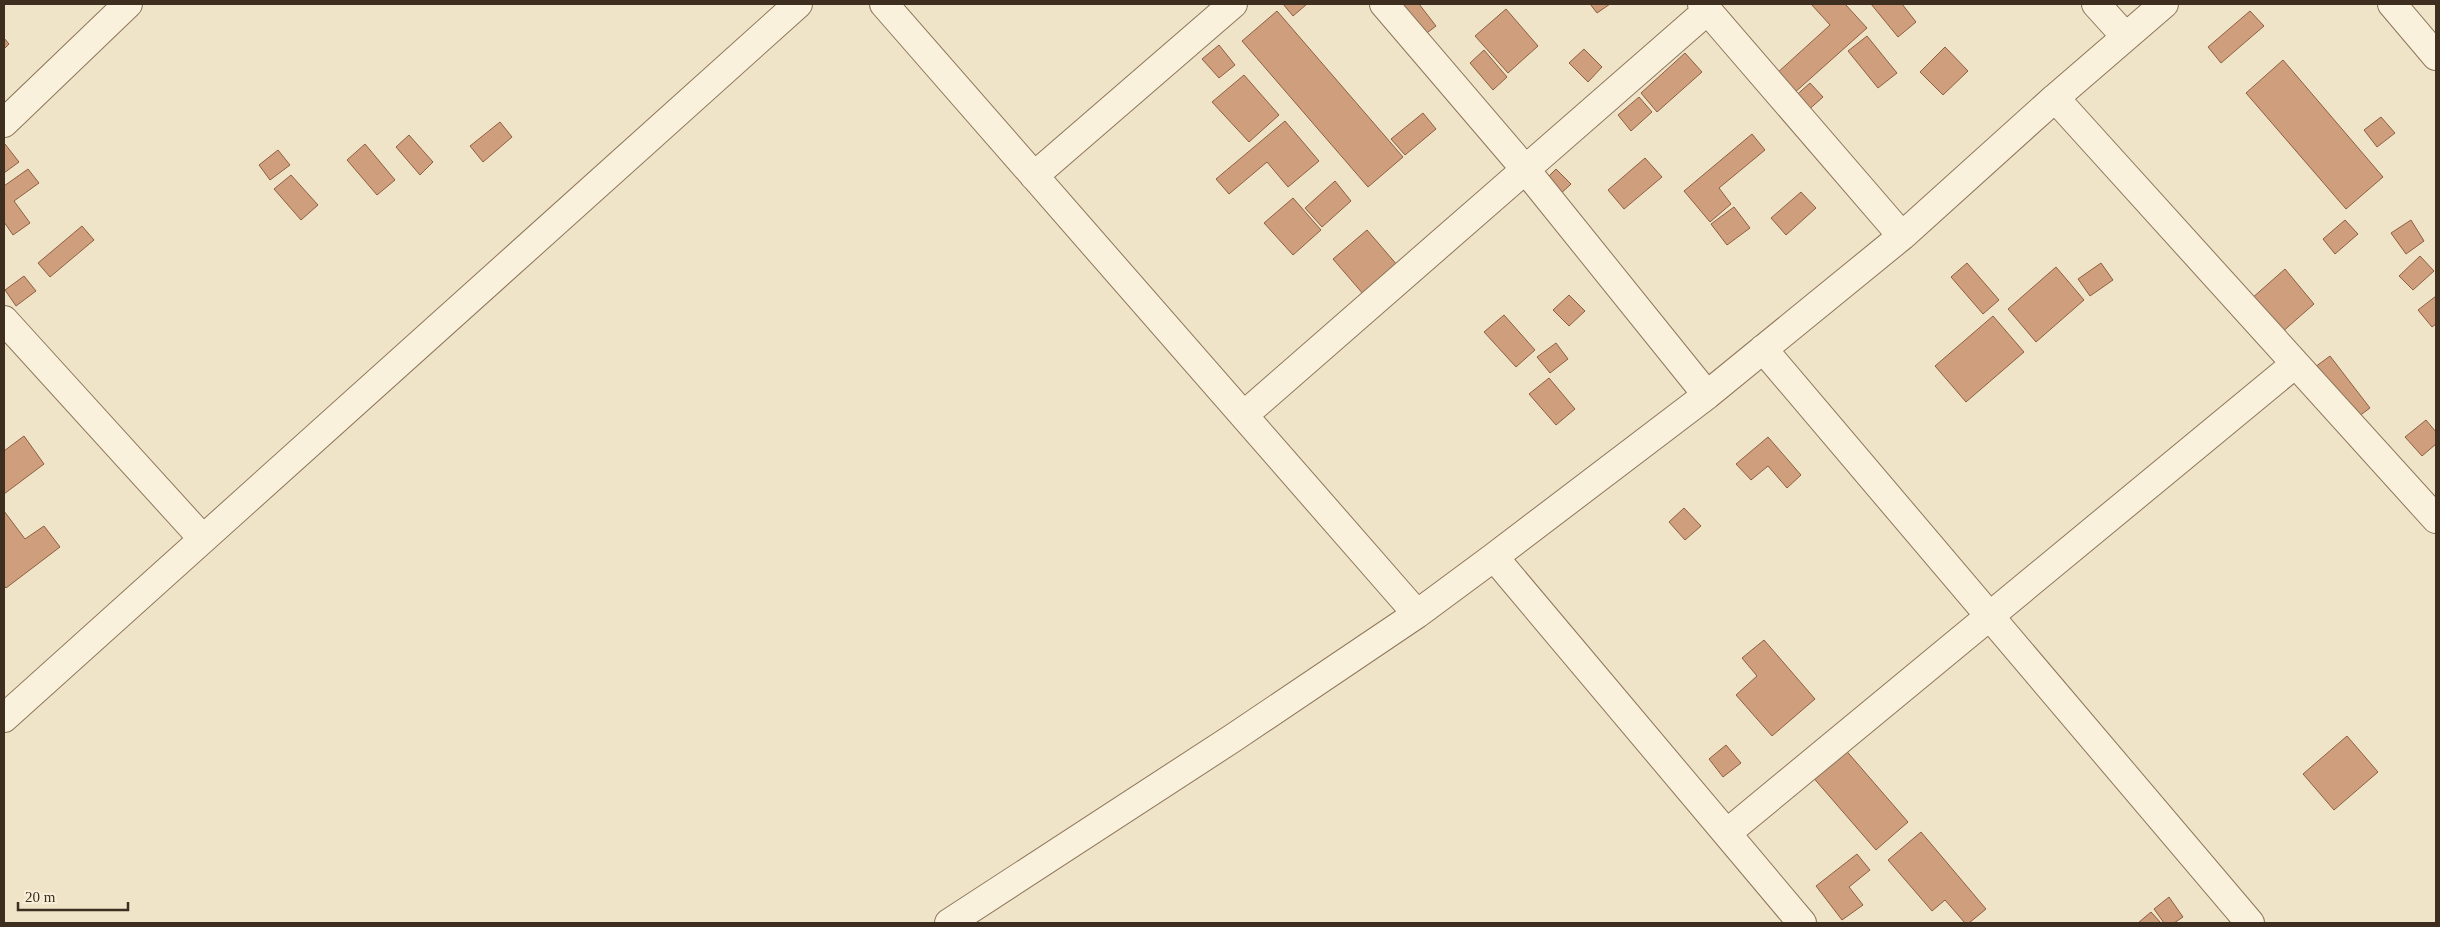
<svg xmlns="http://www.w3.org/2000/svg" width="2440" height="927" viewBox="0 0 2440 927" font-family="'Times New Roman',serif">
  <rect width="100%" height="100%" fill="#f0e4c8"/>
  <path fill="#cf9f7d" stroke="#8d5f41" d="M1283,4H1307L1293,16Z
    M1393,4H1419L1436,26L1419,39Z
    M1590,4H1610L1597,13Z
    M1811,4H1845L1867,28L1793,94L1776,74L1830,25Z
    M1871,4H1902L1916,22L1898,37Z
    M1506,9L1538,46L1508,73L1475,36Z
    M1277,11L1403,157L1368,187L1242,41Z
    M2250,11L2264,26L2221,63L2208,47Z
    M1867,36L1897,73L1878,88L1848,51Z
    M4,38L9,44L4,49Z
    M1219,45L1235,65L1219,78L1202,59Z
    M1945,47L1968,71L1943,95L1920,72Z
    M1584,49L1602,67L1588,82L1569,63Z
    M1484,50L1507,77L1493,90L1470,63Z
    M1685,53L1702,72L1657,112L1641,93Z
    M2283,60L2383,177L2346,209L2246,93Z
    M1244,75L1279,115L1249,142L1212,102Z
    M1810,83L1823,97L1805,113L1792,99Z
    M1639,97L1652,112L1631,131L1618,115Z
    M1423,113L1436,129L1405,155L1391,139Z
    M2381,117L2395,133L2377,147L2364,130Z
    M1285,121L1319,161L1288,187L1267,162L1229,194L1216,179Z
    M500,122L512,137L483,162L470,146Z
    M1752,134L1765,150L1719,188L1731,204L1710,222L1684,191Z
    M409,135L433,162L420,175L396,147Z
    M5,144L19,162L4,173V145Z
    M365,144L395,180L377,195L347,160Z
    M278,150L290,165L270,180L259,165Z
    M1645,158L1662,177L1624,209L1608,190Z
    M28,169L39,183L14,201L30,223L13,235L4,222V186Z
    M1556,169L1571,184L1555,199L1541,184Z
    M291,175L318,205L301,220L274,189Z
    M1335,181L1351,201L1322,227L1305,208Z
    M1801,192L1816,208L1786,235L1771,218Z
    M1293,198L1321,230L1293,255L1264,223Z
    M1734,207L1750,228L1727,245L1711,224Z
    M2345,220L2358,234L2335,254L2323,239Z
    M2411,220L2424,241L2406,254L2391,233Z
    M82,226L94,240L50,277L38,263Z
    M1367,230L1404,273L1370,302L1333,259Z
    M2420,256L2434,271L2413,290L2399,276Z
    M1967,263L1999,300L1983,314L1951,277Z
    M2101,263L2113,280L2090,296L2078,279Z
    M2056,267L2084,300L2036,342L2008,309Z
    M2285,269L2314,304L2281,333L2251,299Z
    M24,276L36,291L16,306L5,290Z
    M1569,295L1585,311L1569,326L1553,310Z
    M2436,296V324L2432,327L2418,310Z
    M1504,315L1535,350L1516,367L1484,332Z
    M1993,316L2024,352L1966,402L1935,366Z
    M1556,343L1568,359L1550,373L1537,357Z
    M2330,356L2370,408L2351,422L2311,370Z
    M1549,378L1575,409L1556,425L1529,394Z
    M2426,420L2436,432V444L2422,456L2405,437Z
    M24,436L44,464L4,494V451Z
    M1768,437L1801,475L1787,488L1768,466L1751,480L1736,464Z
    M1684,508L1701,526L1685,540L1669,522Z
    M4,511L25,539L44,526L60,547L6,588L4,585Z
    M1764,640L1815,699L1772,736L1736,695L1757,676L1742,658Z
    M2347,736L2378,772L2334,810L2303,774Z
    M1726,745L1741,763L1723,777L1709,759Z
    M1843,747L1908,822L1876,850L1811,775Z
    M1921,832L1986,909L1969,923H1965L1945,900L1932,911L1888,860Z
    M1857,854L1870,870L1849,887L1863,905L1842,920L1816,886Z
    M2169,897L2183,917L2174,923H2164L2154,909Z
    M2151,912L2161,923H2138Z"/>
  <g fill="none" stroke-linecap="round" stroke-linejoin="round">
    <defs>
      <path id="minor" d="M884,4L1417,614
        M1384,4L1525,169L1707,395
        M1702,4L1902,236
        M2096,4L2125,36
        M2392,4L2436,56
        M2055,98L2436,519
        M4,123L128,4
        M1034,176L1233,4
        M4,320L203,539
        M1763,349L2250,923
        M1244,415L1708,10
        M1494,557L1802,923
        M4,718L798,4
        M1727,833L2295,364
        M949,923L1233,738L1417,614L1494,557L1707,395L1902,236L2055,98L2164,4"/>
    </defs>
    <use href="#minor" stroke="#8d765c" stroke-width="30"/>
    <use href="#minor" stroke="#faf1dc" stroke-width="28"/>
  </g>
  <rect width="2440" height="927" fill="none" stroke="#3d2e20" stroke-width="10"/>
  <path d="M18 902v8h110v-8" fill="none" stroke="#3d2e20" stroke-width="2.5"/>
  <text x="25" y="902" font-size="15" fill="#3d2e20" stroke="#f7eed8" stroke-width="4" paint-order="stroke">20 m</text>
</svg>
